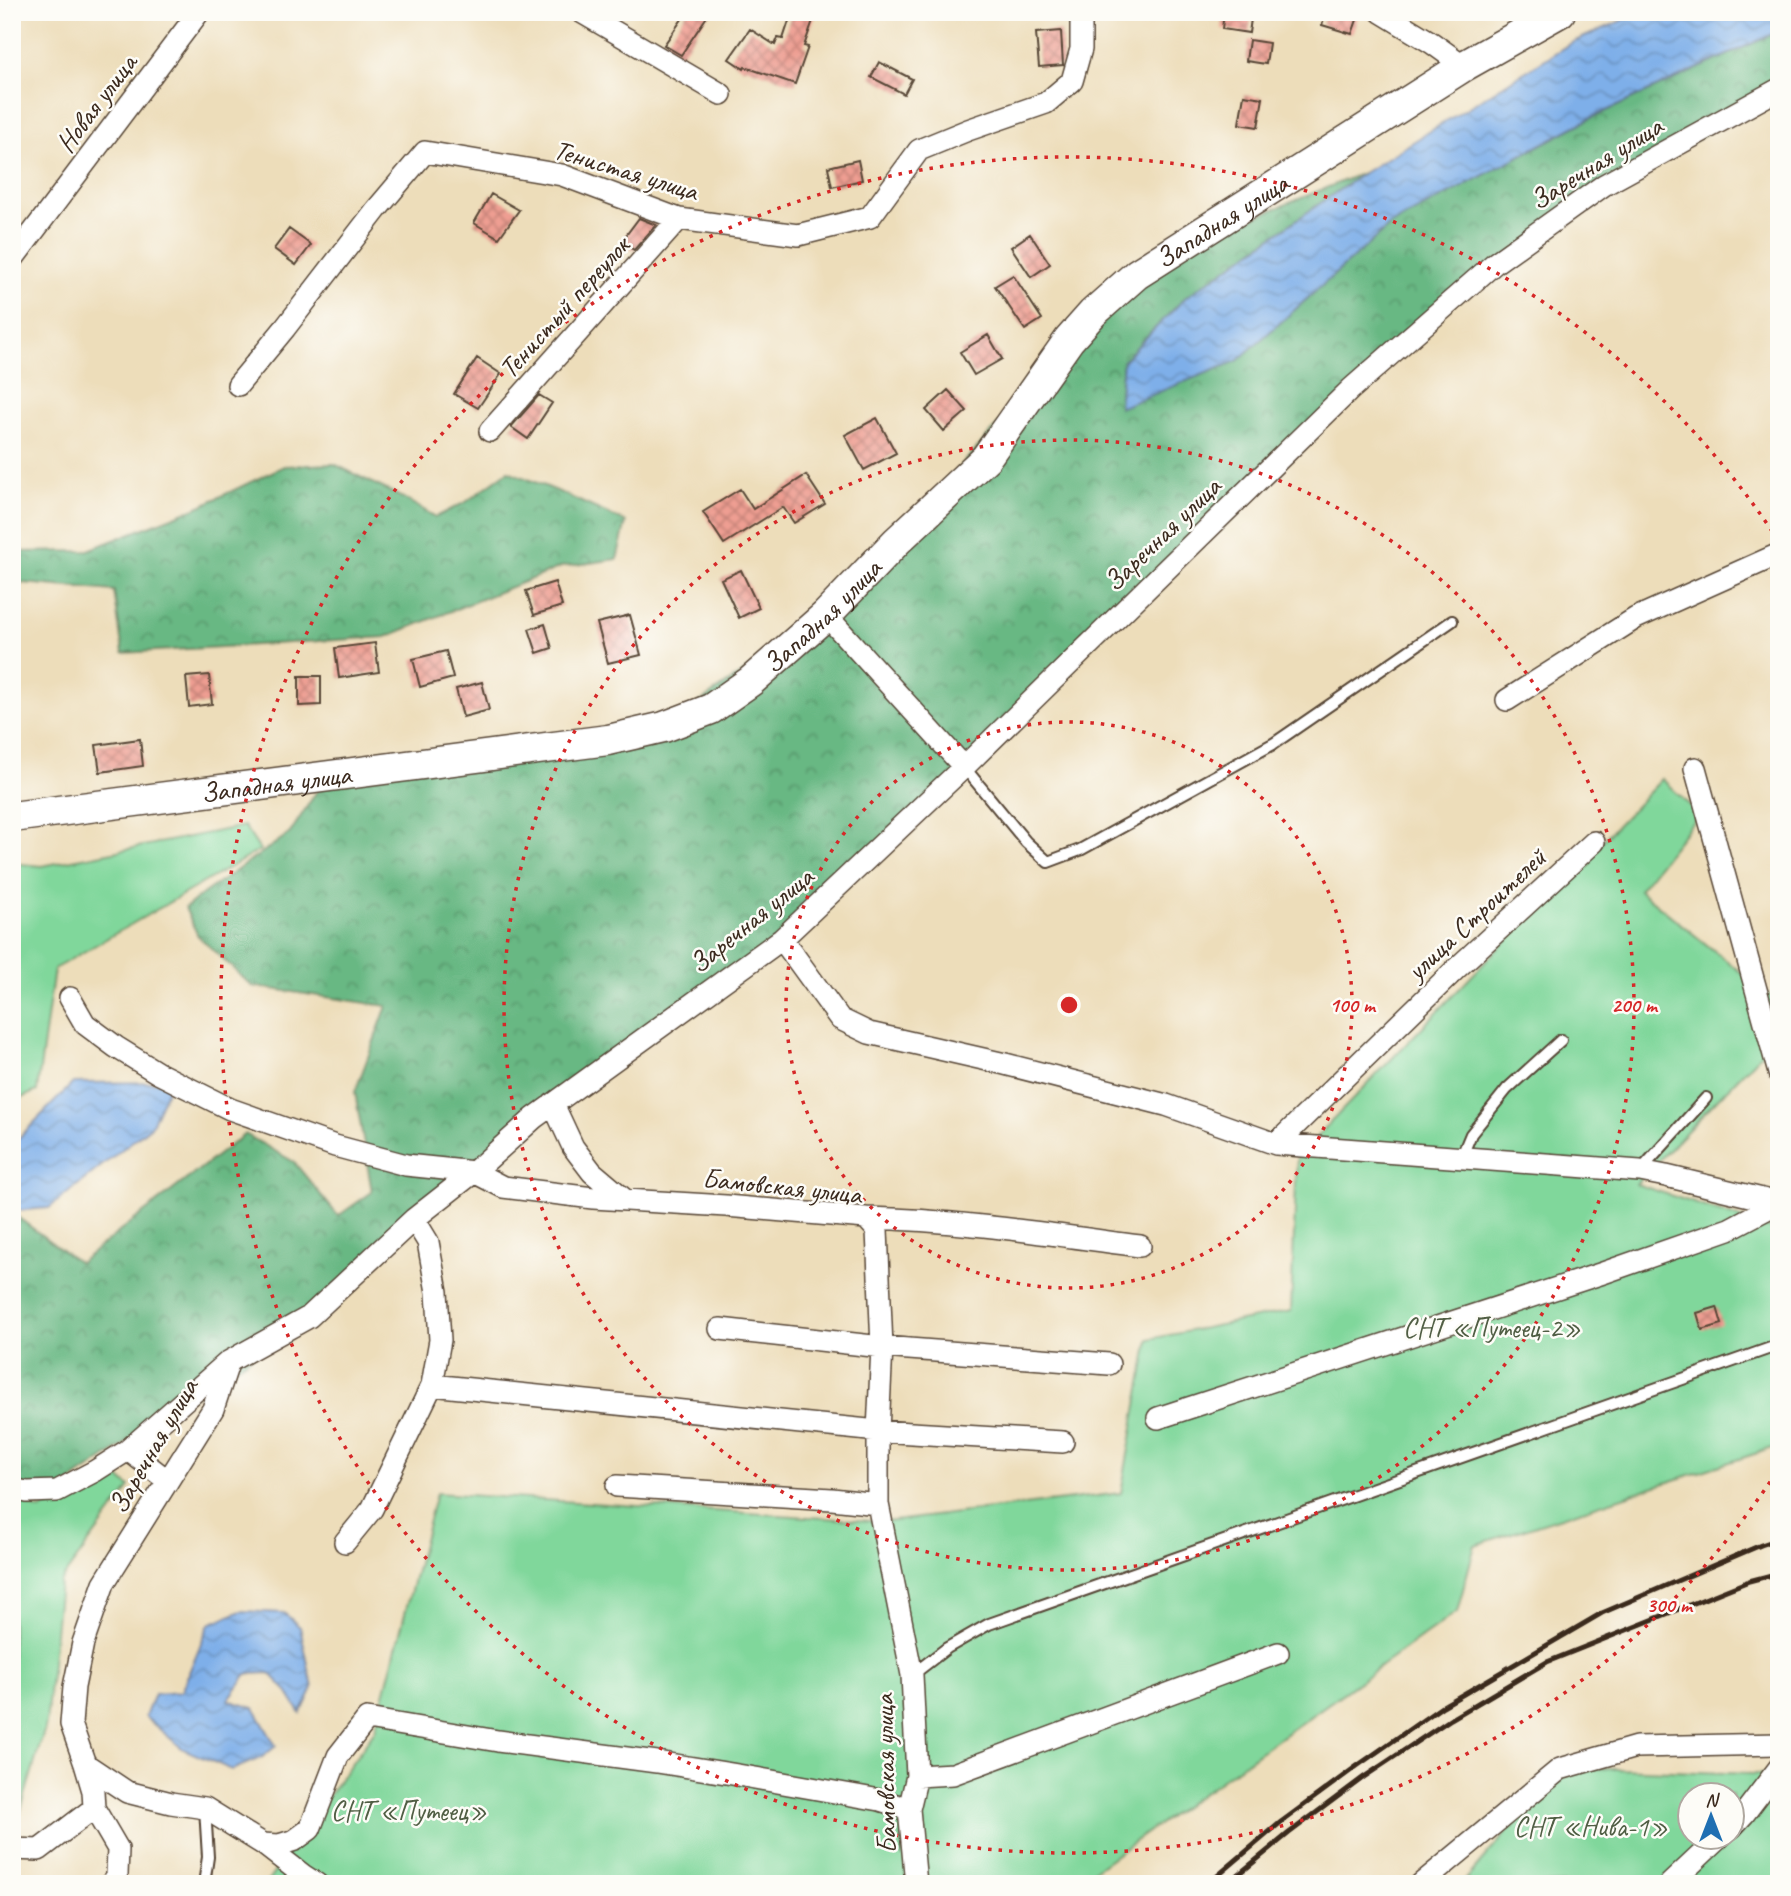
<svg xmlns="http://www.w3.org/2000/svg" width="1791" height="1896" viewBox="0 0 1791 1896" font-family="Caveat,sans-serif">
  <defs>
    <pattern id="forest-crowns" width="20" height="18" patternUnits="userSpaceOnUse" patternTransform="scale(1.75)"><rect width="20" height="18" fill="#68b883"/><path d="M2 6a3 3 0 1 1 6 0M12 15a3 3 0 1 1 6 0" fill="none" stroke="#57966b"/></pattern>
    <pattern id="water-waves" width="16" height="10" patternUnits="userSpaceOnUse" patternTransform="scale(1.75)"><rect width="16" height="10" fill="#7eafe9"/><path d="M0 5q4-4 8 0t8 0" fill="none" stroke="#688fbc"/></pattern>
    <pattern id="building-cross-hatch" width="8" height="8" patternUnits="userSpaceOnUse" patternTransform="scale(1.75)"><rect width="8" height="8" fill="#ee9e92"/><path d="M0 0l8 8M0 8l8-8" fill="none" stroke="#c28177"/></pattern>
  </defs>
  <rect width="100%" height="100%" fill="#fdfcf7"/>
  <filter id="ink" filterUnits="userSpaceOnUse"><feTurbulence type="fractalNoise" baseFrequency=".0143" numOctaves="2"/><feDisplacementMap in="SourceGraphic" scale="14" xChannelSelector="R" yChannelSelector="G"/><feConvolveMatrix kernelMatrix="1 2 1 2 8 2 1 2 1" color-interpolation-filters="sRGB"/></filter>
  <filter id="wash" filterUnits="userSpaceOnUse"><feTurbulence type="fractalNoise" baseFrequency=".00686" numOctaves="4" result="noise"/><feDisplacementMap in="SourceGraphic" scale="28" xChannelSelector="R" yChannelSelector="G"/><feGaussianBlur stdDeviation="1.57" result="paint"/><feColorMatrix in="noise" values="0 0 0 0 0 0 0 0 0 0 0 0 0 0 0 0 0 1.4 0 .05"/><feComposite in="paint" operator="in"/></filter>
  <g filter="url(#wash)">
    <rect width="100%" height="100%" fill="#edddba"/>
    <path fill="url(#forest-crowns)" stroke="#527150" stroke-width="2" d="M1779,31V89L1495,263L782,939L553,1104L309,1317L57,1491L12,1489V1213L79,1263L245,1134L294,1162L338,1216L372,1192L355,1092L387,1006L252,986L198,936L185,908L204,893L290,833L326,777L664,727L826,615L1043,375L1181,247L1365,172L1186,297L1123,361L1119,407L1237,361L1390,225L1589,119Z
      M334,464L403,498L436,517L466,502L508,471L557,491L626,522L617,559L561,567L386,637L123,653L114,591L12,582V552L86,551L205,504L284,466Z"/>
    <path fill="#80d79b" stroke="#5e805c" stroke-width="2" fill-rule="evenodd" d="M1662,779L1699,814L1639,890L1779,1003V1035L1636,1184L1779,1231V1446L1475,1545L1457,1612L1083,1878L979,1884H266L375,1730L436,1493L886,1522L1121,1493L1149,1339L1291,1311L1297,1157Z
      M244,826L260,850L54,969L37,1091L12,1102V863L42,866Z
      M108,1468L130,1487L60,1582L46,1724L14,1834H12V1499L40,1510Z
      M1563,1767L1779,1775V1884H1462ZM1690,1794H1732V1836H1690Z"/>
    <path fill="url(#water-waves)" stroke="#5c6c84" stroke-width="2" d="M1641,12H1779V31L1589,119L1390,225L1237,361L1119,408L1123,361L1186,297L1365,172L1571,43Z
      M171,1082L151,1126L49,1208L12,1211V1145L73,1083Z
      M241,1611L284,1613L300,1627L313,1688L301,1714L286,1690L270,1673L247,1674L228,1700L254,1708L276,1746L261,1758L232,1770L183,1749L145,1717L154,1694L181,1692L209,1624Z"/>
    <g id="blocks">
      <path fill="url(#building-cross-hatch)" d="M687,12H710L681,55L664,45Z
        M792,12H816L804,46L808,47L795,84L745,67L744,69L729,59L750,29L775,45L778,38L783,39Z
        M1224,12H1252L1249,33L1222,29Z
        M1326,12H1342L1358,17L1352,34L1322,25Z
        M1061,31L1063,65L1039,67L1036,33Z
        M1249,40L1269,43L1266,64L1246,61Z
        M879,62L912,79L904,94L871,77Z
        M1244,95L1263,98L1258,127L1239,124Z
        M858,160L862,180L832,187L828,167Z
        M491,194L519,210L499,238L474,223Z
        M639,218L656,225L634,250L621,242Z
        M289,229L311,245L296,265L274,249Z
        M1030,234L1050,264L1031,277L1011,247Z
        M1013,275L1042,319L1025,330L995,286Z
        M988,335L1002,359L974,375L960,352Z
        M477,358L501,374L478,408L454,394Z
        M948,390L967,411L944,431L926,410Z
        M539,395L552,403L528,439L511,427Z
        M877,418L896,453L864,470L845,435Z
        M806,475L825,504L794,523L783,507L724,544L703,512L740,489L753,509Z
        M741,570L759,608L739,618L721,579Z
        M555,582L562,606L534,615L526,591Z
        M630,615L641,655L608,663L597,623Z
        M545,624L552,648L537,653L529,629Z
        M375,643L379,672L339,678L335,648Z
        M446,651L453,678L420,687L413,659Z
        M209,675L212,704L189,707L186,677Z
        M299,676H321V705L299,706Z
        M482,682L489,710L463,717L456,689Z
        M140,739L143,766L100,772L96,745Z
        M1717,1307L1722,1324L1702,1330L1697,1313Z"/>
    </g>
  </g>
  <g filter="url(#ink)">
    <use href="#blocks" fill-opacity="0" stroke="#564535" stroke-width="2"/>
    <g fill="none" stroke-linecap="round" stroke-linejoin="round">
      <defs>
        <path id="service" d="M964,767L1026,842L1048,862L1080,850L1273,744L1452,621
          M1461,1158L1471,1134L1507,1089L1561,1040
          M1640,1171L1706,1098
          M912,1675L947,1648L989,1624L1779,1345
          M204,1884L208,1857L205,1808"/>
        <path id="minor" d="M581,12L721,94
          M1381,12L1432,43L1464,66
          M12,260L199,12
          M238,385L285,328L376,210L425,152L562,175L679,219L798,235L870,217L919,150L968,130L1046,103L1072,81L1081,49V12
          M490,431L679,219
          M826,615L964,767
          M1507,700L1636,618L1779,554
          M1695,768L1779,1073
          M782,939L840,1019L869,1033L1005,1064L1166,1105L1276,1144L1640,1171L1666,1176L1779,1203
          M70,998L85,1024L116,1047L158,1073L230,1109L335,1146L406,1165L474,1172L503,1187L593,1198L726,1206L866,1218L877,1230L882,1347L878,1431V1504L912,1675L917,1776L909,1809L916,1884
          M553,1104L573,1147L592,1172L625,1200
          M1276,1144L1457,968L1594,842
          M866,1218C958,1220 1049,1234 1140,1246
          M720,1329L882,1347L1109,1364
          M228,1364L213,1409L104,1583L83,1643L74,1687L71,1724L85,1764L127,1792L171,1803L205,1808L263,1844L303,1875L317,1884
          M432,1385L878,1431L1063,1442
          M1158,1418L1603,1273L1729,1229L1778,1203
          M128,1450L168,1481
          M617,1486L832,1499L878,1504
          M12,1489L27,1492L57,1491L95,1471L128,1450L228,1362L309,1317L414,1219L474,1172L534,1118L782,939L964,767L1351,389L1495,263L1604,185L1779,89
          M345,1542L372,1509L432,1385L440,1340L437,1292L428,1242L414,1219
          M917,1776L953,1774L1278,1653
          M94,1808L118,1849L117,1875L112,1884
          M1732,1827L1744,1814L1779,1768
          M263,1844L279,1845L295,1840L310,1829L338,1756L367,1719L498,1741L657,1762L732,1774L880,1800L909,1809
          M12,1849L39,1850L94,1808L93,1791L85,1764
          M1421,1884L1560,1769L1636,1747L1779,1744
          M1670,1884L1721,1836"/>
        <g id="secondary">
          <path id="s1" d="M12,817L608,740L664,727L711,709L751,681L826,615L897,541L986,458L1069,340L1093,313L1137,274L1464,66L1560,12"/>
        </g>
      </defs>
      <use href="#service" stroke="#564535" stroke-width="14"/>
      <use href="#minor" stroke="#564535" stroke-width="24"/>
      <use href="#secondary" stroke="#564535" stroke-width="33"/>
      <use href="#service" stroke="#fff" stroke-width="10"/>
      <use href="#minor" stroke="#fff" stroke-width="21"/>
      <use href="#secondary" stroke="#fff" stroke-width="30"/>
      <path stroke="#3b2a1e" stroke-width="5" d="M1208,1884L1281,1822L1357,1766L1443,1706L1602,1613L1761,1545L1779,1539
        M1227,1884L1289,1833L1364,1777L1451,1719L1547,1662L1749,1581L1779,1573"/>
    </g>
  </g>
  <g fill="none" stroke="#d62828" stroke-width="3.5" stroke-dasharray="3.5 7">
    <circle cx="1069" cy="1005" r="283"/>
    <circle cx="1069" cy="1005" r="565"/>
    <path d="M1776 1473A848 848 0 1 1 1776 537"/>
  </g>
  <g text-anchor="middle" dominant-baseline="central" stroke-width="5" stroke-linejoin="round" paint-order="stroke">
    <g font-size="28" fill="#3b2a1e" stroke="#fdfcf7">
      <text transform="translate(96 103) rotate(-53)">Новая улица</text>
      <text transform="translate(1596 163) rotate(-32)">Заречная улица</text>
      <text transform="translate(626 170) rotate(17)">Тенистая улица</text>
      <text stroke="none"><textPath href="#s1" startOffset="1421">Западная улица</textPath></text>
      <text transform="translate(564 307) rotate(-48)">Тенистый переулок</text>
      <text transform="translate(1162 534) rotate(-44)">Заречная улица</text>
      <text stroke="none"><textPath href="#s1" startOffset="854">Западная улица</textPath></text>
      <text stroke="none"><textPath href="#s1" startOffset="266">Западная улица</textPath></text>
      <text transform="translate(1476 914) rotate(-43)">улица Строителей</text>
      <text transform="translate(751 920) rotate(-39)">Заречная улица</text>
      <text transform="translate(782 1186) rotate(6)">Бамовская улица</text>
      <text transform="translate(153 1446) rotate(-60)">Заречная улица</text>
      <text transform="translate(885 1774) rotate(-91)">Бамовская улица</text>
    </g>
    <g font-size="28" fill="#505e44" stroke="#fdfcf7">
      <text x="1492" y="1327">СНТ «Путеец-2»</text>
      <text x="409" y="1810">СНТ «Путеец»</text>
      <text x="1591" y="1826">СНТ «Нива-1»</text>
    </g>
  </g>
  <circle cx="1069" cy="1005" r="10" fill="#d62828" stroke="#fdfcf7" stroke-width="3.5"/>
  <g font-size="21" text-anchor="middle" font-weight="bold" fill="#d62828" stroke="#fdfcf7" stroke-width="5" stroke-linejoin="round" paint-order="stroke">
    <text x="1352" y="1012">100 m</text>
    <text x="1634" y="1012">200 m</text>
    <text x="1669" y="1612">300 m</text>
  </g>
  <rect width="1791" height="1896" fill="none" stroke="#fdfcf7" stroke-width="42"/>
  <g transform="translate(1711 1816)"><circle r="33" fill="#fdfcf7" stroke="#afa8a0" stroke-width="2"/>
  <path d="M0-5L12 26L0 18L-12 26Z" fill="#1f6fb2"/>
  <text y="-10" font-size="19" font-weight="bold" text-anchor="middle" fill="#3b2a1e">N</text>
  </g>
</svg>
